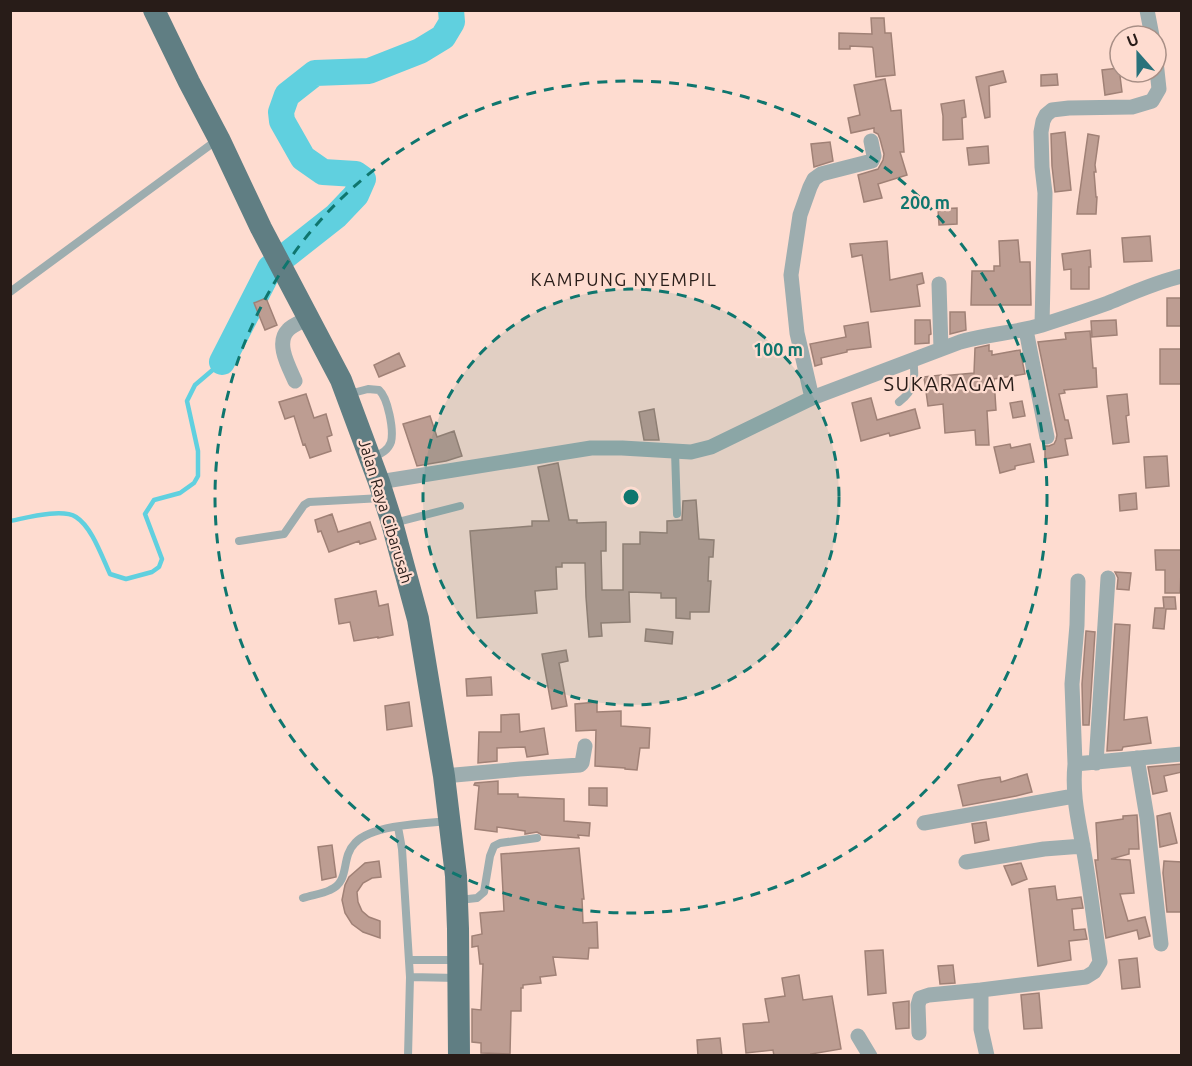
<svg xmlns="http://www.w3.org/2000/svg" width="1192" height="1066" viewBox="0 0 1192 1066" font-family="Ubuntu,sans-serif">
  <rect width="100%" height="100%" fill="#fedcd0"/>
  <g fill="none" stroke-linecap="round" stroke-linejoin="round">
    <path stroke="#60d0df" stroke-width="4.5" d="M10,521C26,518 62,508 76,517C92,527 102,557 110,574L126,579L152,572L159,567L162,559L145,514L154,500L180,493L194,483L198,476V451L187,401L195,385L222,362"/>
    <path stroke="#60d0df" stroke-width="26" d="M222,362L270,268L336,216L356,195L363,179L356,174L323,172L303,158L282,121L281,112L287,95L315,73L369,71L420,51L443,37L452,22L451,10"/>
  </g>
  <path fill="#bd9d92" stroke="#a08176" stroke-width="1.5" d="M871,18H884L885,33H891L895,75L876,77L873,48L872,47L850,46V49H839V33L872,34Z
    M1119,68L1122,92L1105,95L1102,70Z
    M1003,71L1006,82L989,86L990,117L985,118L976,77Z
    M1057,74L1058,85L1041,86V75Z
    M885,79L891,111L901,110L904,152H900L907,175L878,184L882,198L864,202L858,175L878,169L883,160L884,154L880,139L878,134L874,132V128L851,133L848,118L860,115L854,85Z
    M964,100L966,117L962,118L963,139L943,140V116L941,104Z
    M1065,132L1071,190L1055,192L1052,166L1051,134Z
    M1088,134L1099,136L1095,165L1096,172H1094L1096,197H1097L1096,214H1077L1078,205Z
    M830,142L833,161L814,167L811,144Z
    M988,146L989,163L969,165L967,148Z
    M957,208V224L939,225L938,209Z
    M1150,236L1152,261L1124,262L1122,238Z
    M1018,240L1020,262H1030L1031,305H971L972,271H994V266H1000L999,241Z
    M887,241L890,280L922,273L924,283L917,285L920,306L871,312L862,255L852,257L850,244Z
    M1090,250L1091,267H1089V289H1071V269L1064,270L1062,254Z
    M266,298L277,325L265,330L254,303Z
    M1167,298H1182V326H1167Z
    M950,312H965L966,330L950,334Z
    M915,320H930L931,334L929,335V343L915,344Z
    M1116,320L1117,335L1092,337L1091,321Z
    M868,322L871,347L847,350V352L821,358L822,364L815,366L810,344L846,337L844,326Z
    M1090,331L1093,368H1096L1097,387L1064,390L1065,393L1059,394L1065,420H1068L1072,438L1065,439L1068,455L1045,459V446H1049L1054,444L1056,440L1057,435L1038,342L1066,339L1065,333Z
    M989,345V351H992V355L1020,350L1025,374L994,379L996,410L987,411L989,445H976L975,430L945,433L943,404L928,406L924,377L941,375V376L974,373L975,348Z
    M1160,349H1181V384H1160Z
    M399,353L405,366L379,377L374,365Z
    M306,394L314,418L326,414L332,435L327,437L331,451L310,458L305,444L303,445L294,416L285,419L279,402Z
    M1127,394L1129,415L1126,416L1129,442L1113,444L1107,396Z
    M871,398L877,420L915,409L920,428L890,436L889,433L861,441L852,403Z
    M1022,401L1025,416L1013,418L1010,403Z
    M654,409L659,440H644L639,412Z
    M430,416L437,437L454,431L462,456L446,461L417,466L403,424Z
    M1010,444L1011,448L1030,444L1034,462L1015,466V469L1000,473L994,447Z
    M1167,456L1169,486L1146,488L1144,457Z
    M558,463L569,520H577V523L606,522V551H601L602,590H623V544H640V532L667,533V521L682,520L683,501L696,500L699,539L714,540L713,557H709L708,581H711L709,612H690V619L676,618V598H661V593L629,592L630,622L601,623L602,636L589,637L586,597L585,563H562V567H556L557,589L535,591L537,613L477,618L470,531L532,526V521H549L538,467Z
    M1136,493L1137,509L1120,511L1119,495Z
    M332,514L338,532L370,522L376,539L360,544L359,541L329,552L321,531L318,532L315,520Z
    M1155,550H1182L1180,593H1165V570H1156Z
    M1115,572L1131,573L1129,590L1117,589L1118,578Z
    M376,591L379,606L388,604L393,635L378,638V637L354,641L350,622L339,624L335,599Z
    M1163,597H1175L1176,609H1166L1164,629L1153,628L1155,608H1164Z
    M1115,624L1130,625L1124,720L1147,717L1151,743L1123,747L1122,750L1107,751Z
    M646,629L673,632L672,644L645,641Z
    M1086,631L1095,632L1089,725H1083L1082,684Z
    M566,650L568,661L559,663L567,706L552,709L542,654Z
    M491,677L492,695L467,696L466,679Z
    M409,702L412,726L387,730L385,706Z
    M597,702V712L621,711V726L650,728L649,748H640L637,770L625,769V768L595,766L596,730L576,731L575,704Z
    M519,714L520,732L544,728L548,754L527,757L525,747L497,748V761L478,763L479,732H501V715Z
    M1182,764V772L1164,776L1167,791L1153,794L1148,767Z
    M1027,774L1032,792L1016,796L963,806L958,785L981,780L1000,777L1001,782Z
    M498,781V794H518V797L564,799V821L590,823L589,836L578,835L579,838L542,835L537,832L525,834V831L497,827V832L475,829L479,786L474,785L475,783Z
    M589,788H607V806L589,805Z
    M1170,813L1177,843L1160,847L1157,816Z
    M1137,815L1139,849H1129V854L1111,859L1130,860L1134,893L1120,894L1128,921L1145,917L1150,936L1139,939L1137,930L1106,938L1095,860H1098L1096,823L1123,819V816Z
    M986,822L989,840L975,843L972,824Z
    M332,845L336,876V877L322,880L318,847Z
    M579,848L584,899H582L583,923L597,922L598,948H589L588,959L553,957L556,975L540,977L541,983L523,985V988H521V1011H511L510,1054L481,1053V1043L472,1042V1009L481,1010L483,964H480L478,946L472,947V936L482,934L480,913L504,911L501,854Z
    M379,861L381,877L372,878L363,883L357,892L358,902L362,911L369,917L380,921V938L363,932L352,924L345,913L342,900L345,885L349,877L365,863Z
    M1164,861L1182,862V912H1167L1163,873Z
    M1021,863L1027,879L1012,885L1004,866Z
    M1055,886L1057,900L1081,897L1083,908L1072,909L1074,930L1085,929L1087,939L1069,941L1071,960L1038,966L1029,889Z
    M883,950L886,993L868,995L865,951Z
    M1137,958L1140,987L1122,989L1119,960Z
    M953,965L955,983L940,984L938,966Z
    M799,975L803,1000L832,996L841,1049L811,1054L812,1056H774L773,1050L746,1053L743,1024L769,1022L765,999L785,996L782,978Z
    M1039,993L1042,1028L1024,1029L1021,995Z
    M909,1001V1028L896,1029L893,1003Z
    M720,1038L722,1056H698L697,1040Z"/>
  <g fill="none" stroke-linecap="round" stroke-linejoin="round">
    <path stroke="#9dadaf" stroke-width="8" d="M10,292L217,140
      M349,394L368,389L379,390C388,398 394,430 391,442C388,451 380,454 372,458
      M899,402C915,390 916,378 913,359
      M675,451L677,514
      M394,523L460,506
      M239,541L284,534L304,505L309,502L382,498
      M398,827L402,849L410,977L408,1056
      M303,898C312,895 322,894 330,890C351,881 340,858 355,843C371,825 425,823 449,821
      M459,900L477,898L484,892L490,856L494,846L500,843L537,838
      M409,960H455
      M410,977L457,978"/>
    <path stroke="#9dadaf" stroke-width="15" d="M1147,10L1152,36
      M939,284L941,349
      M1042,325L1045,193L1042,167L1041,132L1043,121L1046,115L1052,110L1069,108L1132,107L1152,101L1159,89L1156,61
      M1026,330L1047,437
      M295,381C289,367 275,343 288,330C293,324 302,322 309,318
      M812,398L797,333L791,275L800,215L810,187L814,179L821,174L872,161L874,156L871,141
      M379,482L591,448H622L691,452L711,447L812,398L960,342C987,334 1015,333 1042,325C1064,318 1086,311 1108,303C1132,293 1156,282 1182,276
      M1137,758L1147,818L1161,944
      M1096,763L1108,578
      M1075,764L1072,684L1077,625L1078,581
      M444,776L520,769L580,765L582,763L585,746
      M924,823L1074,796
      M966,862L1044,849L1083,846
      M919,1033L918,1005L920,998L929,995L981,990
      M858,1036L870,1056
      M987,1056L981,1029V990L1086,977L1094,972L1100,962C1094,923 1090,885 1083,847C1078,818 1072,794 1075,764L1182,754"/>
    <path stroke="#607e83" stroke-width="22" d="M154,10L189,82L219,139L261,228L341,380L379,482L392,523L418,619L444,776L456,876L458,929L459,1056"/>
  </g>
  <circle cx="631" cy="497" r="208" fill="#0f766e" fill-opacity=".12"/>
  <g fill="none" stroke="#0f766e" stroke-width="3" stroke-dasharray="10 8">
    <circle cx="631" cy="497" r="208"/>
    <circle cx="631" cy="497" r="416"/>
  </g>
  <g text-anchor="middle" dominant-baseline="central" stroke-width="4.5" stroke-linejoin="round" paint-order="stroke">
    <g font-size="16" fill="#281c18" stroke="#fedcd0">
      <text transform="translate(386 511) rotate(73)">Jalan Raya Cibarusah</text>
    </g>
    <g font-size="18" letter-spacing="1.5" fill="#281c18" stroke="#fedcd0">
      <text x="624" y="279">KAMPUNG NYEMPIL</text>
    </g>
    <g font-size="20" letter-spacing="1.5" fill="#281c18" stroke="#fedcd0">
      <text x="950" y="383">SUKARAGAM</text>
    </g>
  </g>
  <circle cx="631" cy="497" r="9" fill="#0f766e" stroke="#fedcd0" stroke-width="3"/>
  <g font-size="18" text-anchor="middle" font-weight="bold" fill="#0f766e" stroke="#fedcd0" stroke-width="4.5" stroke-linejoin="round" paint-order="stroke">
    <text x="925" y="209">200 m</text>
    <text x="778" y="356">100 m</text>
  </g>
  <rect width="1192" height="1066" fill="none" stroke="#281c18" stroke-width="24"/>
  <g transform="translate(1138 54) rotate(339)"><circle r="28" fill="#fedcd0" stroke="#a88f86" stroke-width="1.5"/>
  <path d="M0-4.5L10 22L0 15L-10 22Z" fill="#29727b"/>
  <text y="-9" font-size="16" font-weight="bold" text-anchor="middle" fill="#281c18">U</text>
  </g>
</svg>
